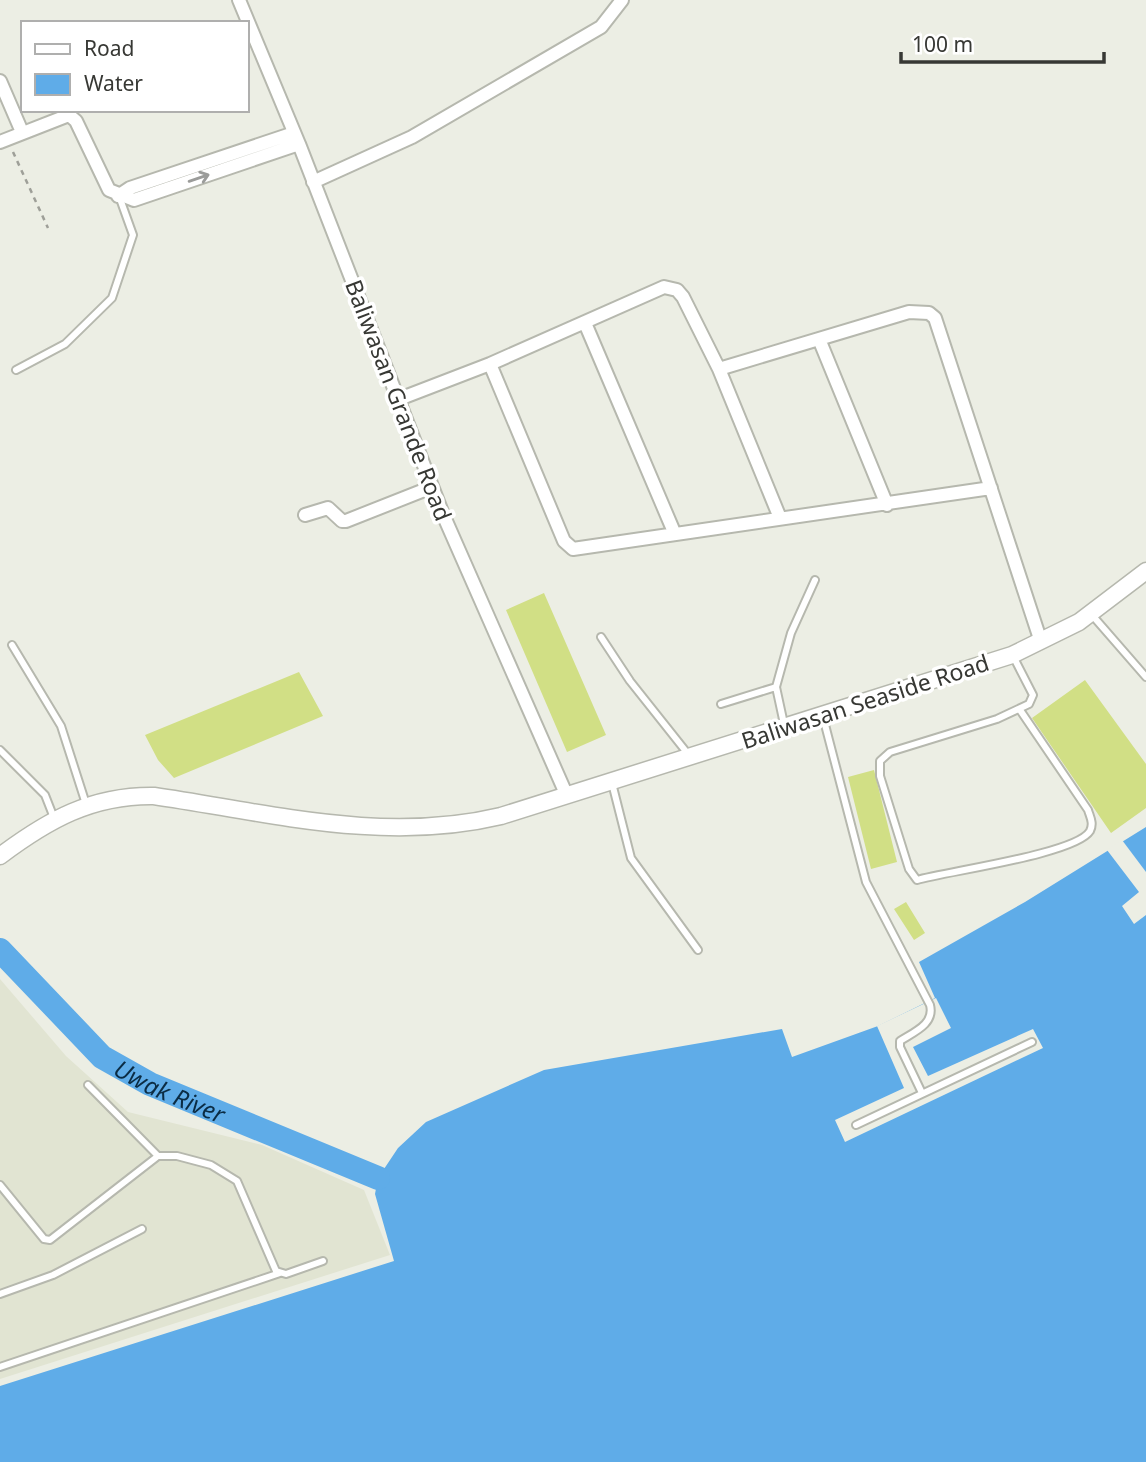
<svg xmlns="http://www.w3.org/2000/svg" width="1146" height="1462" viewBox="0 0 1146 1462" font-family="'Noto Sans',sans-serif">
  <rect width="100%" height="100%" fill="#eceee4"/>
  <path fill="#e1e4d2" d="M0,979L66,1056L128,1112L262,1145L364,1190L390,1255L0,1379Z"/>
  <path fill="#5face8" d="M1146,827V1462H0V1386L394,1261L375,1194L378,1178L398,1148L426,1122L544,1070L782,1029L792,1057L878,1026L935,998L919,962L1025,902Z"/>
  <path fill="#eceee4" d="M1122,840L1146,872V915L1134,924L1122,906L1139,892L1107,850Z
    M936,998L951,1028L913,1047L928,1076L1033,1029L1043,1048L845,1142L835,1120L904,1088L877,1026Z"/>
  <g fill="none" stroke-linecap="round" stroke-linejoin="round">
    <path stroke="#5face8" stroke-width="24" id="s1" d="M0,950L102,1057L150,1084L378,1178"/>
  </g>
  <path fill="#d1df85" d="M544,593L606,735L567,752L506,610Z
    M299,672L323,716L174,778L158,760L145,735Z
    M1085,680L1146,764V808L1111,833L1032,718Z
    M874,770L897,862L871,869L848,777Z
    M906,902L925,933L914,940L894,909Z"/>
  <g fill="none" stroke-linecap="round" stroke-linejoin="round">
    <defs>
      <path id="lane" d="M16,370L65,344L112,298L133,235L119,196
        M1092,615L1146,677
        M601,637L630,681L688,754
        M12,645L61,726L86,804
        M1013,656L1033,695L1029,704L997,719L890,752L880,761V776L909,869L917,880C948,871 1076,854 1090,831C1094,823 1090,817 1088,810L1020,710
        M721,704L776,687
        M823,717L866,882L930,1005C935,1024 914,1032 900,1041V1047L922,1093
        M784,724L776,687L791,633L815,580
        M0,750L45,795L54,818
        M612,783L631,858L698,950
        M88,1085L158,1156
        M856,1125L1032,1042
        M0,1185L44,1239L50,1240L158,1156H177L211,1165L237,1181L276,1271L286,1274L323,1261
        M0,1294L53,1275L142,1229
        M0,1367L280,1273"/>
      <path id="street" d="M239,0L299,144L442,512L567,796
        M0,81L22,132
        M0,142L69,115L76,121L109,190L134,200L299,144
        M313,182L412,137L601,27L622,0
        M118,196L130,188L294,133
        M585,323L674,532
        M819,339L887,505
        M490,364L564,541L573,549L991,488
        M719,369L909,312L929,313L935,318L1041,642
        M399,399L490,364L664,287L677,290L683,297L719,369L780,518
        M305,515L328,508L342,521H346L432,487"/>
      <path id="secondary" d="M0,856C48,820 92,795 154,796C270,813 384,844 501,816L1012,655L1079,622L1146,571"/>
    </defs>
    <use href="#lane" stroke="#b6b8ae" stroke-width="10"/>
    <use href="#street" stroke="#b6b8ae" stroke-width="16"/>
    <use href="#secondary" stroke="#b6b8ae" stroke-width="19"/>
    <path stroke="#9e9f98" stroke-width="2.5" stroke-dasharray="5 5" stroke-linecap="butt" d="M13,152L48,228"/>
    <use href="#lane" stroke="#fff" stroke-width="6"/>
    <use href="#street" stroke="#fff" stroke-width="12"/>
    <use href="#secondary" stroke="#fff" stroke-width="16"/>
  </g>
  <defs><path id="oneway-shaft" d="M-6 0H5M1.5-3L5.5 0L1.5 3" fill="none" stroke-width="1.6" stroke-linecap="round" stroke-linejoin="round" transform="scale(1.75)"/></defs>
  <use stroke="#9b9c9a" href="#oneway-shaft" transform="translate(199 178) rotate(-19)"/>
  <g text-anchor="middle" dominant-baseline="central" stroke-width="7" stroke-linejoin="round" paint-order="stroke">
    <g font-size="23" fill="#373834" stroke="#fff">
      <text transform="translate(399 400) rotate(69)">Baliwasan Grande Road</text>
      <text transform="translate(865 701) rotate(-18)">Baliwasan Seaside Road</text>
    </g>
    <g font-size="24" font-style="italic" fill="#0b2c44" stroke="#fff">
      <text stroke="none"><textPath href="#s1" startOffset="224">Uwak River</textPath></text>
    </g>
  </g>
  <rect x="21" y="21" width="228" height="91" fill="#ffffff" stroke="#afafae" stroke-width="2"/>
  <rect x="35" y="44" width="35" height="10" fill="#ffffff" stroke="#afafae" stroke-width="2"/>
  <text x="84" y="56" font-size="21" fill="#373834">Road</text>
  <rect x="35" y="74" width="35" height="21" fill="#5face8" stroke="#afafae" stroke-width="2"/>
  <text x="84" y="91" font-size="21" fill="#373834">Water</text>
  <path d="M901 52v10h203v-10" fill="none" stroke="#373834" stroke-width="3.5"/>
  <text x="912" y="52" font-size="21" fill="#373834" stroke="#ffffff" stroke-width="5" paint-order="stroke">100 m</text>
</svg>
